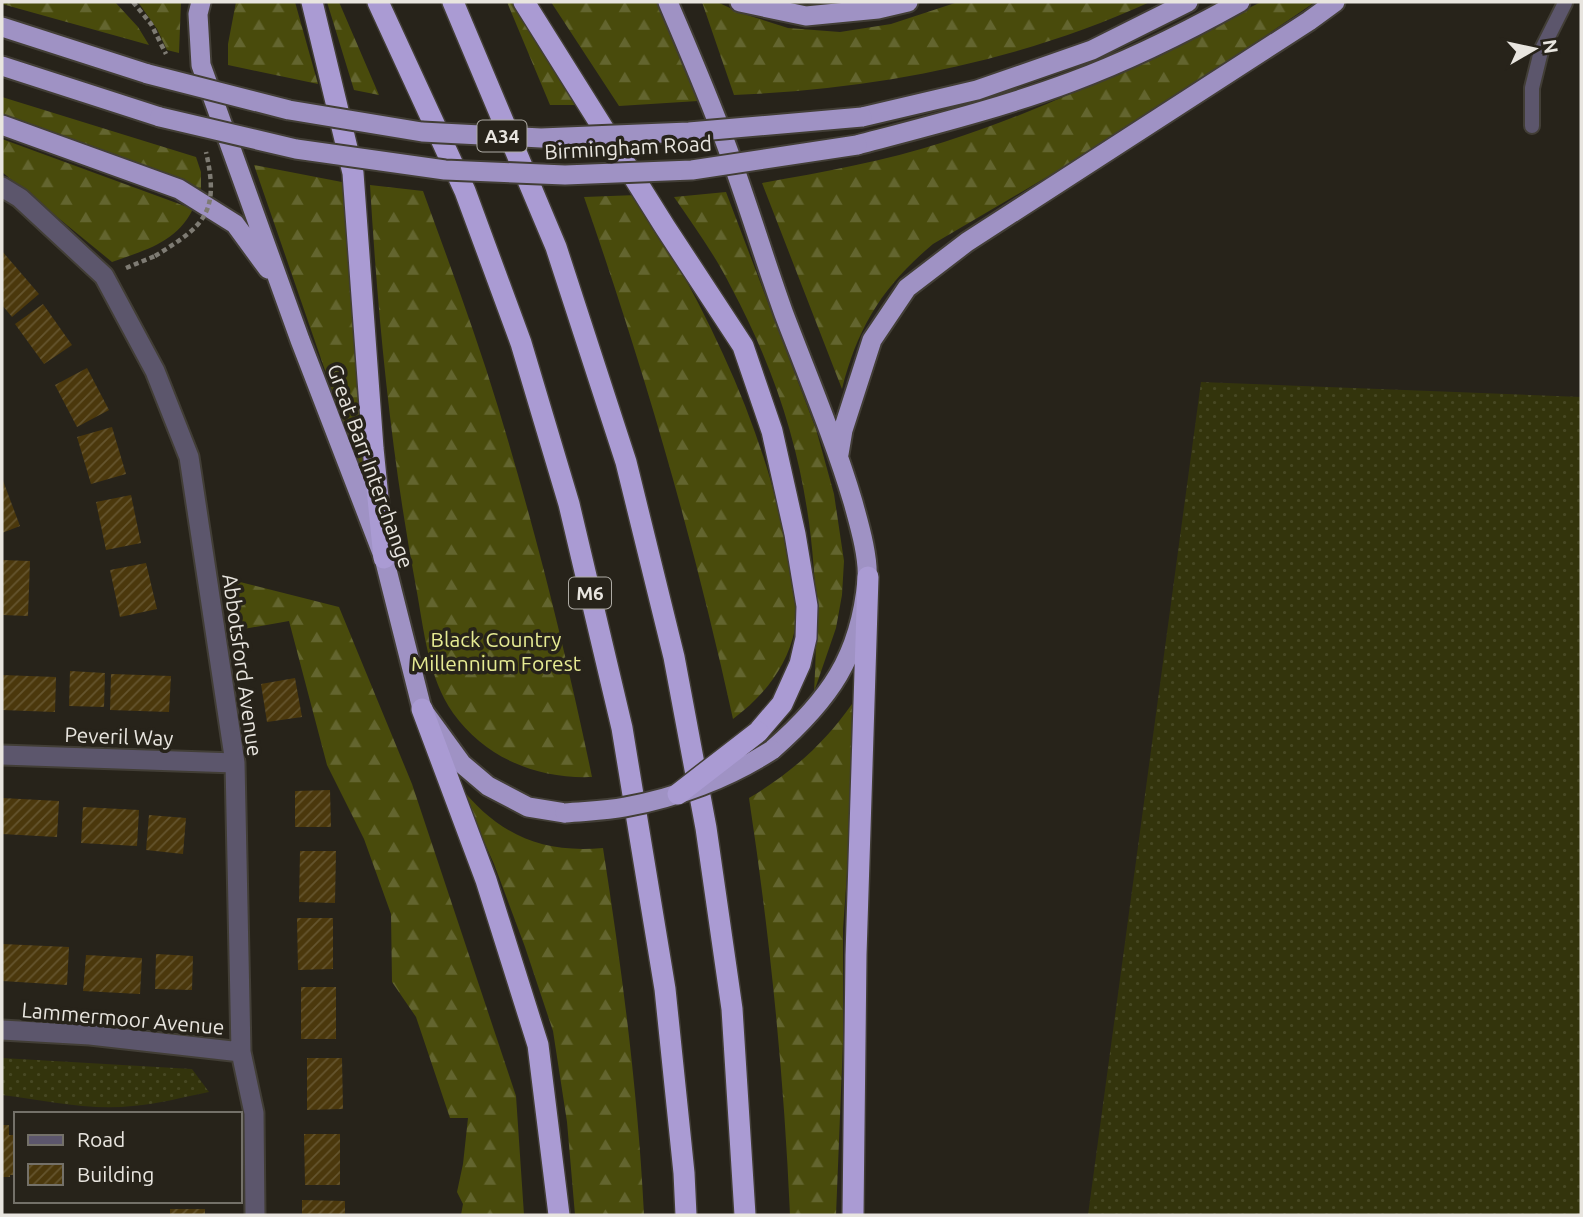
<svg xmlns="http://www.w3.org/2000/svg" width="1583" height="1217" viewBox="0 0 1583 1217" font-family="Ubuntu,sans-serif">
  <defs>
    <pattern id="grass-dots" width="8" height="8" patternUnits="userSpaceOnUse" patternTransform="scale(1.75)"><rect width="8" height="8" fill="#33340c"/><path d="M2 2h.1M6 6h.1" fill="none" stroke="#474823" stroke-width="1.8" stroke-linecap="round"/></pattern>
    <pattern id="forest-firs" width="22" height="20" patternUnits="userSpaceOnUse" patternTransform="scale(1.75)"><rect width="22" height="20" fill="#494b0c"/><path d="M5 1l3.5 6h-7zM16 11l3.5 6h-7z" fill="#63652f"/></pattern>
    <pattern id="building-hatch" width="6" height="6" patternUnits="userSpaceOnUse" patternTransform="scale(1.75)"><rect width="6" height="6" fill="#4b380c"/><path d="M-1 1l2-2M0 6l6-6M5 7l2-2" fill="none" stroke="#65552f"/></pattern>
  </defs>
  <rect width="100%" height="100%" fill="#27231a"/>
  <path fill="url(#grass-dots)" d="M1201,382L1581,397V1215H1088Z
    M2,1058L192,1069L209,1092C184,1097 158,1104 133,1106C89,1111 45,1100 2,1095Z"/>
  <path fill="url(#forest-firs)" d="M2,2H115L138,27L149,45L2,4Z
    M138,2H181L179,53L167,50L157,29Z
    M236,2H295L318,84L228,65V44Z
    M327,2H339L379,95L354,90Z
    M507,2H512L579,105H550Z
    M551,2H660L698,101L619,106Z
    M702,2H717L741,13L788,28L840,32L891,24L958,2H1150C1018,62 878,89 734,95Z
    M1261,2H1315L1198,82L1093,150L933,244C883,286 858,326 842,389L762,183C823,172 885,161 944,142C1055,107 1157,53 1261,2Z
    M2,97L196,157L201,172V189L2,114Z
    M2,139L193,209C176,243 145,250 112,262L2,172Z
    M254,165L347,183L374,512Z
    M370,185L423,191C449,263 476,334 498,407C535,529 566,652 592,777C538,779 486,759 453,713C428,677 424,630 416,587C391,454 378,320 370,185Z
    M726,192L816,429L834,494L844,561L842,595L836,628L814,692C823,543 802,420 731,287C715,255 694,226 674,197Z
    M637,195C706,308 767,429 789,561C793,583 799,606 795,629C787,667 764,696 733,719C694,541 644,369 584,197Z
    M232,580L339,607L412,784L516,1096L524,1215H461L463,1204L457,1192L463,1164L468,1118H450L416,1017L392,982L391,914L364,839L327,765L289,621L232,631Z
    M852,704L851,817L843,929V1042L836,1215H790C784,1075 770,937 749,798C791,773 824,744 852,704Z
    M458,784C496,833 540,854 603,848C622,970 638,1092 644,1215H575L567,1122L553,1031L525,947L494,864Z"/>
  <path fill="url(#building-hatch)" d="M2,251L39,294L12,317L2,305Z
    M43,304L72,345L44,364L15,324Z
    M87,368L109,410L77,427L55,385Z
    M112,427L126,474L91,484L77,437Z
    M2,478L20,526L2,533Z
    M131,495L141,543L106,550L96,502Z
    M2,560L30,561L28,616L2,615Z
    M146,563L157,609L120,617L110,570Z
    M70,671L105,673L104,707L69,706Z
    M111,674L171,676L169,712L110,710Z
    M2,675L56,677L55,712L2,710Z
    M295,678L302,717L267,722L261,684Z
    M330,790L331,827H295V791Z
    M2,798L59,801L57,837L2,834Z
    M83,807L139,810L137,846L81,843Z
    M149,815L186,818L183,854L146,850Z
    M300,851H336L335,903L299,902Z
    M297,918H333V969L298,970Z
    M2,944L69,947L67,985L2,981Z
    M156,954L193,956L192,990L155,989Z
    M86,955L142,958L140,994L83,991Z
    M301,987H336V1039H301Z
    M307,1058H342L343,1109L307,1110Z
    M2,1125H9V1135H16V1175H10V1177H2Z
    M304,1134H340V1185H305Z
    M302,1200L345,1201V1215H302Z
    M170,1209H205V1215H170Z"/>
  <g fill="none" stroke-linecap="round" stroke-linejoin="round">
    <defs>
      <path id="service" d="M1532,126V88L1541,51L1565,3"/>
      <path id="minor" d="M2,187L20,198L104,276L155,371L189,457L235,763L241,1052L254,1113L255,1215
        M2,755L235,763
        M2,1030L90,1035L241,1052"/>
      <path id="trunk" d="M201,2L198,14L201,65L300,340L384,558L422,709L462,764L488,786L528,807L565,813
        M668,2C687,47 707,93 724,139C746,197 763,256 784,314C808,377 834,438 853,502C859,524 869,557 867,580C860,657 829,700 772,750
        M740,2L806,16L878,9L908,2
        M2,27L148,74
        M2,66L160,117
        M862,117L977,90L1092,50L1188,2
        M2,125L179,189L235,224L268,269
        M857,145C929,126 1001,108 1071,82C1128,61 1188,31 1240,2
        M839,454L843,430L872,340L907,288L967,242L1309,21L1335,2"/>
      <path id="motorway" d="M312,2L353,173L373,448L384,558
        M378,2L465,191L521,343L569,504L622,728L665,989L684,1173L686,1215
        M453,2L556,247L626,462L674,657L706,828L732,1009L745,1215
        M524,2L665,227L743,346L772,431L795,534L807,606L806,638L800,664L782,704L758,732
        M422,709L486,880L538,1045L559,1215
        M853,1215L856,955L868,577"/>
    </defs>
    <use href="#service" stroke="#423e36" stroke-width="18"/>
    <use href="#minor" stroke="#423e36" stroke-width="23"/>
    <use href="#trunk" stroke="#423e36" stroke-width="23"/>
    <use href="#motorway" stroke="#423e36" stroke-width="24"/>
    <path stroke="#7e7b73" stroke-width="4.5" stroke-dasharray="5 3.5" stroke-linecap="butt" d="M126,268L155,256"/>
    <use href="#service" stroke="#5c566c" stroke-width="14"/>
    <use href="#minor" stroke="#5c566c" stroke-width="19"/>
    <use href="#trunk" stroke="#9f92c4" stroke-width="19"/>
    <use href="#motorway" stroke="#aa9bd3" stroke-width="21"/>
    <defs>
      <path id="trunk-bridge" d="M148,74L289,110L422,132L541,138L689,132L862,117
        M160,117L296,149L445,170L565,175L692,170L857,145
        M565,813C584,811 605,811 625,807C676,798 729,778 772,750"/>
      <path id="motorway-bridge" d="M678,794L758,732"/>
    </defs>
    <use href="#trunk-bridge" stroke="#423e36" stroke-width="23" stroke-linecap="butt"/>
    <use href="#motorway-bridge" stroke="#423e36" stroke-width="24" stroke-linecap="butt"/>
    <path stroke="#7e7b73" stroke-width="4.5" stroke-dasharray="5 3.5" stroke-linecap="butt" d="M133,2L151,24L166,54
      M155,256C204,226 220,213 206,152"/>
    <use href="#trunk-bridge" stroke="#9f92c4" stroke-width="19"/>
    <use href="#motorway-bridge" stroke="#aa9bd3" stroke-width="21"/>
  </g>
  <g text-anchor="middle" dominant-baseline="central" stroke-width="7" stroke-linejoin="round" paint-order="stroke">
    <g fill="#27231a" stroke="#aeaba4" stroke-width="2">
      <rect x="477.5" y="120.5" width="49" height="31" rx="5"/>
      <rect x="569" y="577.5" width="42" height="31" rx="5"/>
    </g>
    <g font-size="19" font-weight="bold" fill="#e8e5df">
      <text x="502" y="136">A34</text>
      <text x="590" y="593">M6</text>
    </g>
    <g font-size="21" fill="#e8e5df" stroke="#27231a">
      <text transform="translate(628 147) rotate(-3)">Birmingham Road</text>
      <text transform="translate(371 466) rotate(70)">Great Barr Interchange</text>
      <text transform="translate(243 665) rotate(82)">Abbotsford Avenue</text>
      <text transform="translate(119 736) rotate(2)">Peveril Way</text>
      <text transform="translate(123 1018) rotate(5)">Lammermoor Avenue</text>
    </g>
    <g font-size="21" fill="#e6eb93" stroke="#27231a">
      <text x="496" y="639">Black Country<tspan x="496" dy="24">Millennium Forest</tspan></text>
    </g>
  </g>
  <rect width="1583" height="1217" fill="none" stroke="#e8e5df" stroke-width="7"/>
  <rect x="14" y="1112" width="228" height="91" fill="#27231a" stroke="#747169" stroke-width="2"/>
  <rect x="28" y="1135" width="35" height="10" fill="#5c566c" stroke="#747169" stroke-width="2"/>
  <text x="77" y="1147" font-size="21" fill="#e8e5df">Road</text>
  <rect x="28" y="1164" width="35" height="21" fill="url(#building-hatch)" stroke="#747169" stroke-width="2"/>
  <text x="77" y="1182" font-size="21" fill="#e8e5df">Building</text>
  <g transform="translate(1534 49) rotate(81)" stroke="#27231a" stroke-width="5" paint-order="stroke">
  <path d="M0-5L12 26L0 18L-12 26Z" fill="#e8e5df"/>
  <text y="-10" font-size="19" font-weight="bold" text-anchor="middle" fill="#e8e5df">N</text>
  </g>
</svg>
